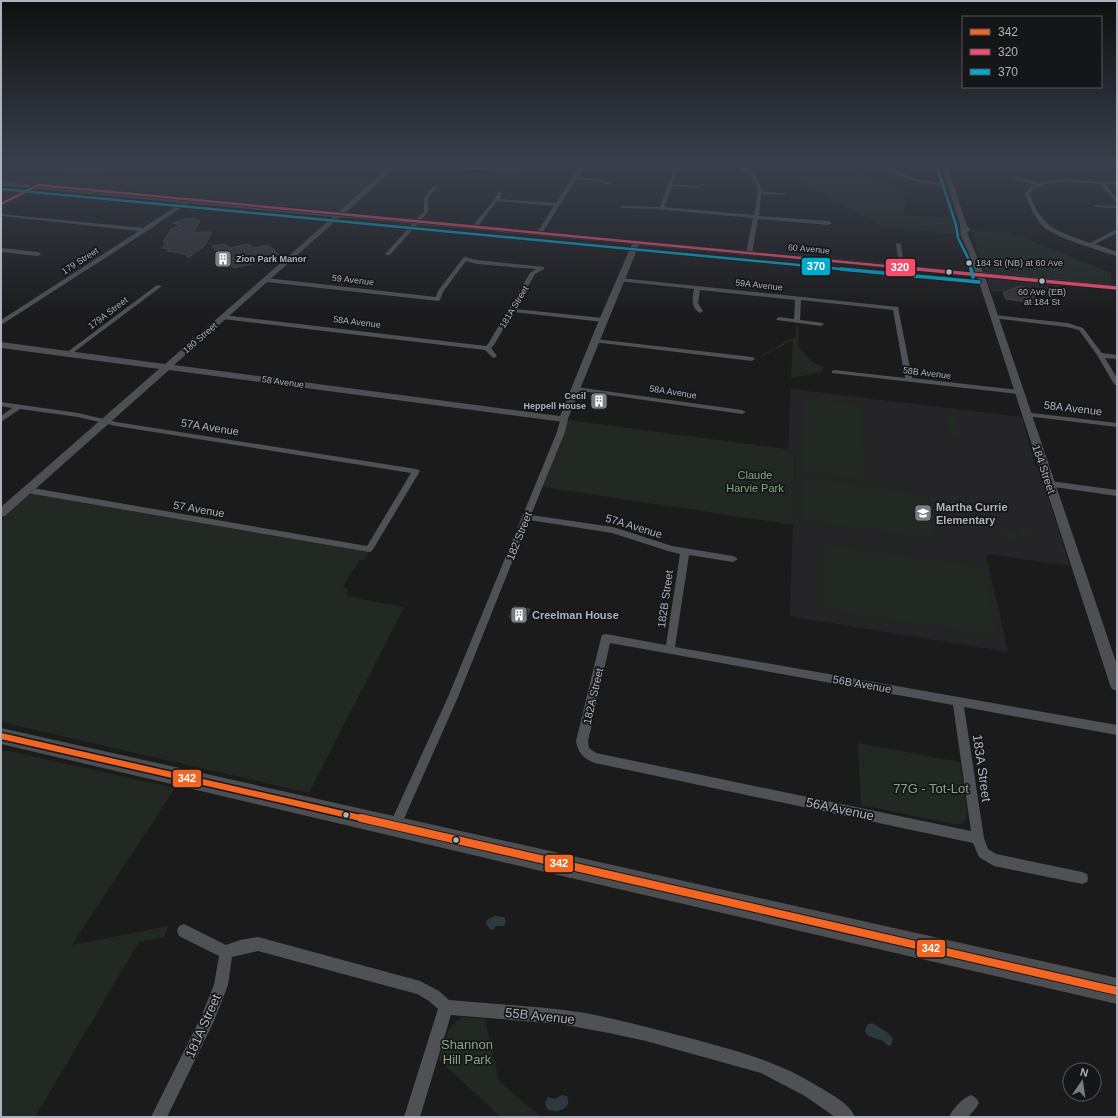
<svg xmlns="http://www.w3.org/2000/svg" width="1118" height="1118" viewBox="0 0 1118 1118" font-family="Arial,sans-serif">
  <rect width="100%" height="100%" fill="#1b1b1c"/>
  <path fill="#252528" d="M312,162H395L338,211L254,204Z
    M989,278L1060,285L1067,298L991,291L987,280Z
    M791,389L1022,417L1035,466L1039,469L1070,566L986,554L1008,652L790,616L795,450L788,449Z"/>
  <path fill="#212922" d="M1,162H312L254,204L1,181Z
    M315,162H376L383,166L333,208L289,204L264,199Z
    M767,162H843L904,193L906,197L904,215L947,218L950,215L948,208L950,207L953,219L957,220L962,236L955,234L836,224L883,227L868,218L832,201Z
    M947,162H1117V174L951,163Z
    M971,230L1011,233L1111,273V285L987,272L983,266Z
    M796,326H799L798,346L811,361L824,367L822,372L791,378L793,340L762,357L761,356L791,338H796Z
    M804,398L860,405L865,480L802,471Z
    M945,415L957,416L962,439L950,438Z
    M568,420L795,450L793,525L543,487Z
    M803,478L927,495L934,539L802,520Z
    M32,494L369,552L365,560H359L343,587L348,589L346,596L404,607L309,793L1,722V520L28,496Z
    M1017,524L1033,526L1036,538L1020,536Z
    M999,528L1016,531L1019,542L1001,539Z
    M821,544L982,567L998,636L823,609Z
    M858,743L960,762L967,812L966,820L961,824H953L861,805Z
    M4,750L175,788L72,945L168,926L164,937L139,942L35,1117H1V753Z
    M464,1017L485,1019L499,1081L541,1117H501L439,1060C444,1043 446,1024 464,1017Z"/>
  <path fill="#2e383f" d="M495,916L504,917L506,921L504,926H496L493,930L490,929L486,924L487,920Z
    M872,1023L887,1032L893,1039L891,1045L888,1046C884,1039 874,1039 867,1035L865,1031L867,1025Z
    M562,1095L567,1096C573,1109 557,1114 547,1109L545,1103L548,1097L555,1099Z"/>
  <path fill="#343436" stroke="#444548" d="M48,162H98L112,163L98,171L91,172L48,167Z
    M193,218L200,221L193,232H212L205,245L188,258L185,254L167,251L170,249L162,248L168,242H163L171,229L181,226L173,223L184,219Z
    M225,244L230,248L248,244L254,248L269,245L279,255L262,260L264,261L234,268L231,266H229L212,246Z
    M1020,286L1039,295L1033,297L1036,303L1006,299L1003,293Z
    M514,606L530,609L526,620L509,617Z"/>
  <g fill="none" stroke-linecap="round" stroke-linejoin="round">
    <path fill="#4f5155" fill-rule="evenodd" d="M583,162H587L578,177L603,180L613,184L611,185L602,182L576,179L541,235L536,234L554,206L497,201L476,229L471,228L497,196V191L501,192V196L499,199L556,203Z
      M671,162H675L677,170L672,184L701,187L699,188L672,186L664,207L754,215C757,198 762,183 745,172C740,169 734,166 729,162C743,162 761,177 761,191L787,194L785,195L761,194L759,216L829,221L832,223L829,225L758,219L752,253L749,255L746,253L753,218L655,209L621,208V206L660,207L673,170Z
      M874,162H880L915,179L953,185L951,186C922,184 898,179 874,162Z
      M456,166L519,171L521,172L519,173L454,168Z
      M1015,176L1039,183L1055,180L1069,179L1117,183V185L1105,184L1117,199V203L1100,184C1079,182 1046,177 1029,193C1043,230 1056,230 1090,243L1117,229V233L1095,244L1117,252V256C1100,251 1058,238 1045,228C1035,220 1029,205 1025,193L1031,186L1035,185L1013,178Z
      M434,186L438,187L428,198V212L390,255H386V253L424,211V198Z
      M188,199L192,200L147,231L1,325V320L139,231L1,216V214L143,228Z
      M1095,205L1117,206V208L1097,207H1095Z
      M896,243L901,244L904,268L899,267Z
      M1,248L38,252L41,254L38,256L1,252Z
      M465,257L477,260L544,267V269L535,274L515,309L603,318L606,320L603,322L513,312L494,345L491,348L497,356L494,358L492,357L485,350L223,319L220,317L223,315L486,346L488,344L530,273L536,269L477,264L466,261L443,292L440,300L438,301L266,282L263,280L266,278L436,297L438,291L463,258Z
      M620,278L898,307L912,378L1019,390L1023,392L1019,394L832,373V371L834,370L905,378L893,310L801,300L800,320L823,323L824,324L821,326L777,320L776,319L779,317L794,319L795,300L700,290L698,303L703,311L700,313C691,308 692,299 694,289L618,281V279Z
      M157,285L162,286L70,355H66V353Z
      M994,315L1068,323L1083,328L1102,353L1117,355V359L1105,358L1117,378V386L1114,384L1097,355L1079,330L1067,327L992,318V316Z
      M595,339L752,357L755,359L752,361L593,342L592,341Z
      M576,387L742,410L746,412L742,414L574,390V388Z
      M1,402L78,413L116,422L416,469L420,471L372,551L369,552L27,493L23,490L27,487L367,546L411,473L116,426L78,417L20,409L1,422V416L12,408L1,406Z
      M1023,412L1117,423V427L1026,416L1022,414Z
      M561,417H564L568,419L565,432L531,515L613,527L672,546L733,556L738,559L733,562L689,555L675,647L1117,725V735L964,707L984,838L988,849L996,854L1082,872L1087,874L1088,878L1087,882L1082,884L994,866L979,857L973,843L595,763C584,759 578,753 576,741L601,638L602,635L606,634L666,645L680,554L668,551L612,533L529,520L458,697L399,830L395,832L391,830L389,826L448,697L557,432ZM610,643L953,705L971,831L596,753L589,748L588,741Z
      M1050,481L1117,490V496L1047,486L1046,484Z
      M184,924L226,945L240,940L258,937L420,981L439,991L449,1000C492,1004 536,1006 579,1012C619,1019 658,1030 697,1040C744,1053 779,1062 821,1088C832,1095 850,1104 855,1117H835L805,1096L761,1073L646,1041L609,1033L560,1024L451,1015L420,1117H404L438,1009L429,1001L417,994L258,951L232,957L228,985L214,1021L167,1117H151L201,1017L214,985L219,956L179,936L177,931L179,926Z
      M971,1095L976,1098L979,1103L976,1108L968,1117H949C953,1108 962,1099 971,1095Z"/>
    <path fill="#4e4f53" fill-rule="evenodd" d="M395,162H402L344,214L975,272L969,253L961,236L960,224L940,162H946L966,224L971,230L967,232L983,272L1117,285V289L985,277L1117,665V691L1112,689L1110,685L977,276L639,245L567,421L564,422L169,370L5,516L1,517V507L159,369L1,348V342L165,364L333,217L36,189L1,206V202L28,188L1,186V182L337,213ZM340,217L632,244L599,320L560,416L174,365Z"/>
    <path fill="#4d4e51" fill-rule="evenodd" d="M1,728L1117,978V1004L588,882L1,744Z"/>
    <defs>
      <path id="bus-1-far1" d="M1,736L365,819"/>
      <path id="bus-1" d="M361,818L1117,991"/>
      <path id="bus-2-far1" d="M1,204L38,185L927,270"/>
      <path id="bus-2" d="M917,269L1117,288"/>
      <path id="bus-3-far1" d="M936,164L956,225L958,238L968,258L971,270
        M1,189L851,270"/>
      <path id="bus-3" d="M841,269L979,282
        M971,269L973,277"/>
    </defs>
    <use href="#bus-1-far1" stroke="#151618" stroke-width="9"/>
    <use href="#bus-1" stroke="#151618" stroke-width="10"/>
    <use href="#bus-2-far1" stroke="#151618" stroke-width="4"/>
    <use href="#bus-2" stroke="#151618" stroke-width="5.5"/>
    <use href="#bus-3-far1" stroke="#151618" stroke-width="4"/>
    <use href="#bus-3" stroke="#151618" stroke-width="5.5"/>
    <use href="#bus-1-far1" stroke="#f26522" stroke-width="6"/>
    <use href="#bus-1" stroke="#f26522" stroke-width="8"/>
    <use href="#bus-2-far1" stroke="#f44d6c" stroke-width="2.5"/>
    <use href="#bus-2" stroke="#f44d6c" stroke-width="3.5"/>
    <use href="#bus-3-far1" stroke="#00a9ce" stroke-width="2.5"/>
    <use href="#bus-3" stroke="#00a9ce" stroke-width="3.5"/>
  </g>
  <linearGradient id="sky" x2="0" y2="1"><stop stop-color="#0f0f0f"/><stop offset="0.51" stop-color="#393f4b"/><stop offset="1" stop-color="#393f4b" stop-opacity="0"/></linearGradient>
  <rect width="1118" height="319" fill="url(#sky)"/>
  <defs>
    <symbol id="building-square" viewBox="-11 -11 22 22"><rect x="-9" y="-9" width="18" height="18" rx="4" fill="#7a7d85" stroke="#151618"/><path d="M-4-6H4V6H1V3H-1V6H-4ZM-2.5-4.3h1.7v1.8h-1.7ZM.8-4.3h1.7v1.8H.8ZM-2.5-1h1.7V.8h-1.7ZM.8-1h1.7V.8H.8Z" fill="#fff"/></symbol>
    <symbol id="school-square" viewBox="-11 -11 22 22"><rect x="-9" y="-9" width="18" height="18" rx="4" fill="#7a7d85" stroke="#151618"/><path d="M0-5L7-2L0 1L-7-2ZM-4 1L0 2.5L4 1V4Q0 6-4 4Z" fill="#fff"/></symbol>
  </defs>
  <g fill-rule="evenodd">
    <use href="#building-square" x="213" y="249" width="20" height="20"/>
    <use href="#building-square" x="589" y="391" width="20" height="20"/>
    <use href="#school-square" x="913" y="503" width="20" height="20"/>
    <use href="#building-square" x="509" y="605" width="20" height="20"/>
  </g>
  <g fill="#adb2bd" stroke="#151618" stroke-width="1.5">
    <circle cx="969" cy="263" r="3.5"/>
    <circle cx="949" cy="272" r="3.5"/>
    <circle cx="1042" cy="281" r="3.5"/>
    <circle cx="346" cy="815" r="3.5"/>
    <circle cx="456" cy="840" r="3.5"/>
  </g>
  <g text-anchor="middle" dominant-baseline="central" stroke-width="3.5" stroke-linejoin="round" paint-order="stroke">
    <g font-size="9" fill="#adb2bd" stroke="#151618">
      <text transform="translate(809 249) rotate(5)">60 Avenue</text>
      <text transform="translate(80 261) rotate(-33)">179 Street</text>
      <text transform="translate(353 280) rotate(6)">59 Avenue</text>
      <text transform="translate(759 285) rotate(6)">59A Avenue</text>
      <text transform="translate(514 307) rotate(-59)">181A Street</text>
      <text transform="translate(108 313) rotate(-37)">179A Street</text>
      <text transform="translate(357 322) rotate(7)">58A Avenue</text>
      <text transform="translate(200 338) rotate(-41)">180 Street</text>
      <text transform="translate(927 373) rotate(7)">58B Avenue</text>
      <text transform="translate(283 382) rotate(8)">58 Avenue</text>
      <text transform="translate(673 392) rotate(9)">58A Avenue</text>
    </g>
    <g font-size="9" font-weight="bold" fill="#adb2bd" stroke="#151618" text-anchor="start">
      <text x="236" y="259">Zion Park Manor</text>
      <text x="586" y="396" text-anchor="end">Cecil<tspan x="586" dy="10">Heppell House</tspan></text>
    </g>
    <g font-size="9" fill="#adb2bd" stroke="#151618" text-anchor="start">
      <text x="976" y="263">184 St (NB) at 60 Ave</text>
      <text x="1042" y="292" text-anchor="middle">60 Ave (EB)<tspan x="1042" dy="10">at 184 St</tspan></text>
    </g>
    <g font-size="11" fill="#adb2bd" stroke="#151618">
      <text transform="translate(1073 408) rotate(7)">58A Avenue</text>
      <text transform="translate(210 427) rotate(9)">57A Avenue</text>
      <text transform="translate(1044 469) rotate(71)">184 Street</text>
      <text transform="translate(199 509) rotate(10)">57 Avenue</text>
      <text transform="translate(634 526) rotate(17)">57A Avenue</text>
      <text transform="translate(519 536) rotate(-68)">182 Street</text>
      <text transform="translate(665 599) rotate(-82)">182B Street</text>
      <text transform="translate(862 684) rotate(10)">56B Avenue</text>
      <text transform="translate(593 696) rotate(-77)">182A Street</text>
    </g>
    <g font-size="11" fill="#84a884" stroke="#151618">
      <text x="755" y="475">Claude<tspan x="755" dy="13">Harvie Park</tspan></text>
    </g>
    <g font-size="11" font-weight="bold" fill="#adb2bd" stroke="#151618" text-anchor="start">
      <text x="936" y="507">Martha Currie<tspan x="936" dy="13">Elementary</tspan></text>
      <text x="532" y="615">Creelman House</text>
    </g>
    <g font-size="13" fill="#adb2bd" stroke="#151618">
      <text transform="translate(982 768) rotate(82)">183A Street</text>
      <text transform="translate(840 809) rotate(12)">56A Avenue</text>
      <text transform="translate(540 1016) rotate(6)">55B Avenue</text>
      <text transform="translate(203 1026) rotate(-66)">181A Street</text>
    </g>
    <g font-size="13" fill="#84a884" stroke="#151618">
      <text x="931" y="788">77G - Tot-Lot</text>
      <text x="467" y="1044">Shannon<tspan x="467" dy="15">Hill Park</tspan></text>
    </g>
  </g>
  <g stroke="#151618" stroke-width="1.5">
    <rect x="801" y="257" width="30" height="19" rx="4" fill="#00a9ce"/>
    <rect x="885" y="258" width="31" height="19" rx="4" fill="#f44d6c"/>
    <rect x="172" y="769" width="30" height="19" rx="4" fill="#f26522"/>
    <rect x="544" y="854" width="30" height="19" rx="4" fill="#f26522"/>
    <rect x="916" y="939" width="30" height="19" rx="4" fill="#f26522"/>
  </g>
  <g font-size="11" text-anchor="middle" font-weight="bold" fill="#fff">
    <text x="816" y="270">370</text>
    <text x="900" y="271">320</text>
    <text x="187" y="782">342</text>
    <text x="559" y="867">342</text>
    <text x="931" y="952">342</text>
  </g>
  <rect width="1118" height="1118" fill="none" stroke="#adb2bd" stroke-width="4"/>
  <rect x="962" y="16" width="140" height="72" fill="#151618" stroke="#52545a"/>
  <rect x="970" y="29" width="20" height="6" fill="#f26522" stroke="#52545a"/>
  <text x="998" y="36" font-size="12" fill="#adb2bd">342</text>
  <rect x="970" y="49" width="20" height="6" fill="#f44d6c" stroke="#52545a"/>
  <text x="998" y="56" font-size="12" fill="#adb2bd">320</text>
  <rect x="970" y="69" width="20" height="6" fill="#00a9ce" stroke="#52545a"/>
  <text x="998" y="76" font-size="12" fill="#adb2bd">370</text>
  <g transform="translate(1082 1082) rotate(13)"><circle r="19" fill="#151618" stroke="#52545a"/>
  <path d="M0-3L7 15L0 10L-7 15Z" fill="#7a7d85"/>
  <text y="-6" font-size="11" font-weight="bold" text-anchor="middle" fill="#adb2bd">N</text>
  </g>
</svg>
